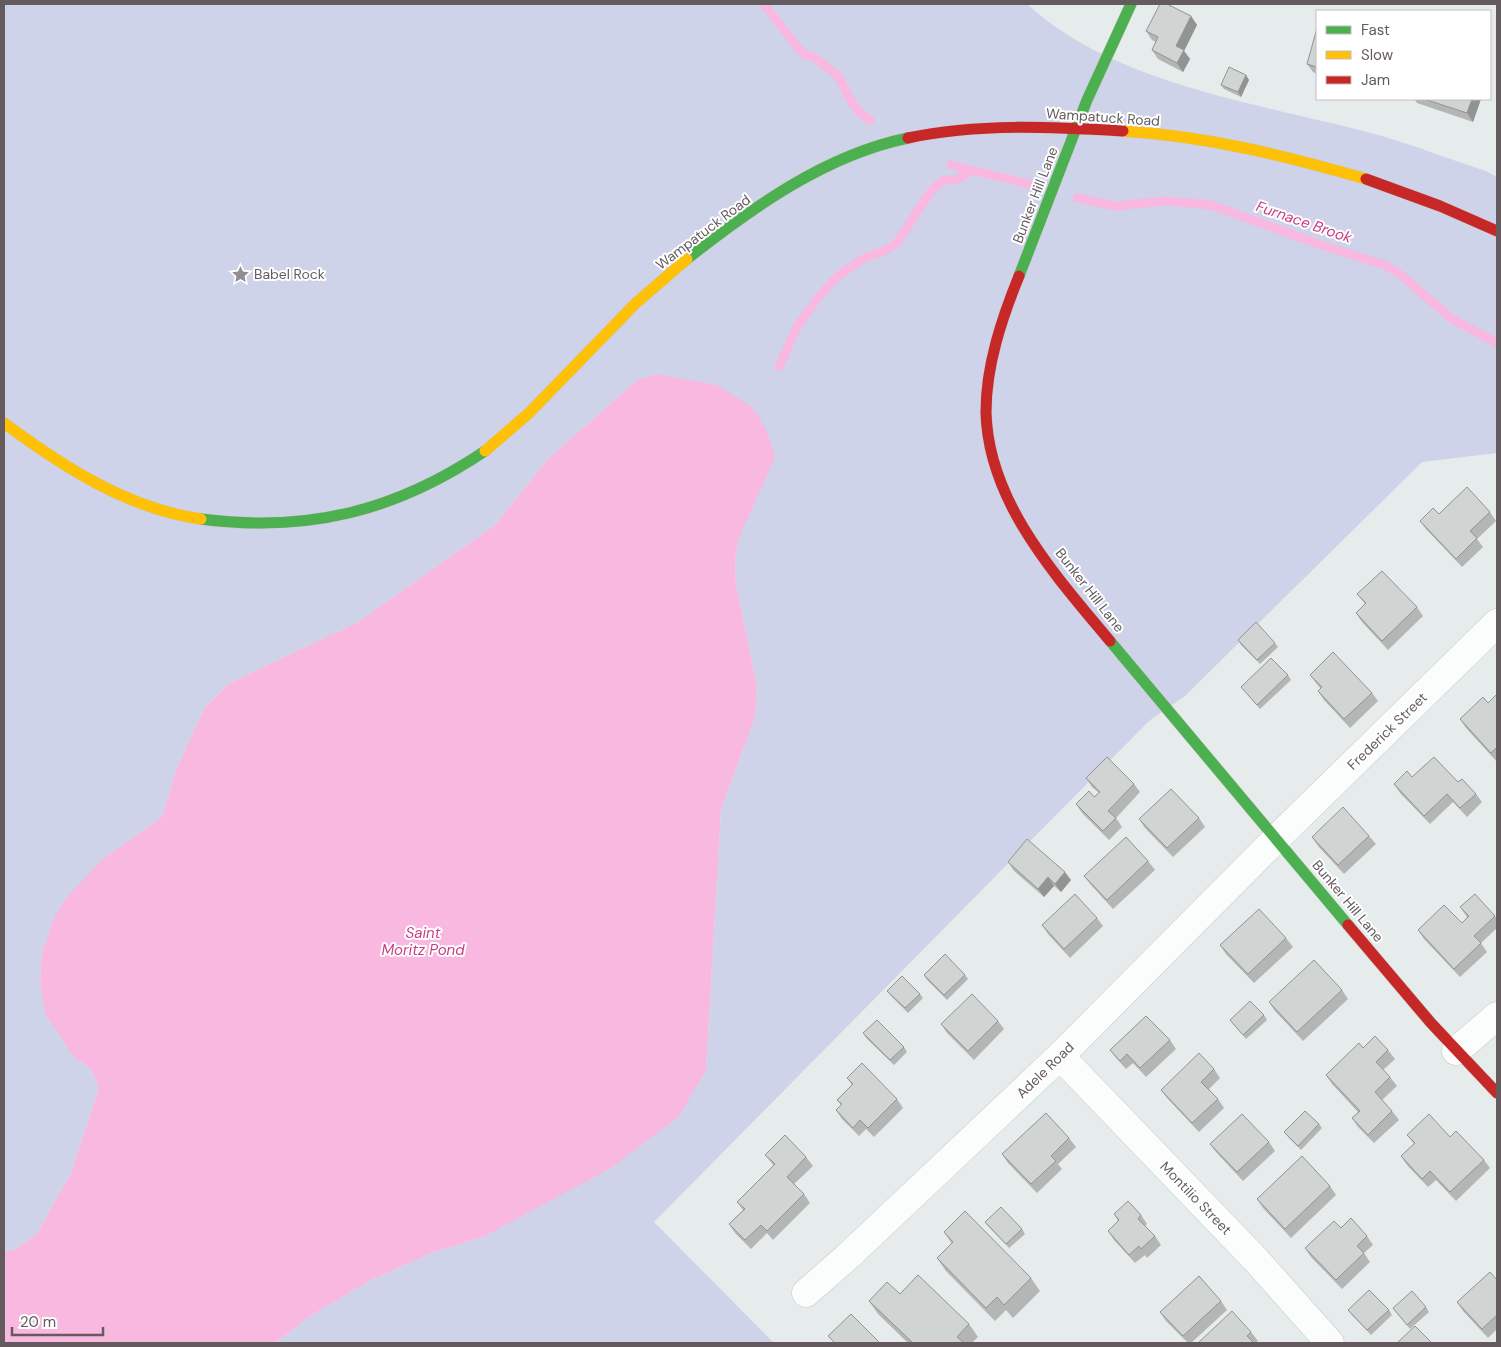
<svg xmlns="http://www.w3.org/2000/svg" width="1501" height="1347" viewBox="0 0 1501 1347" font-family="'DM Sans',sans-serif">
  <rect width="100%" height="100%" fill="#e6eceb"/>
  <path fill="#cfd3e9" d="M4,4H1027C1117,87 1267,104 1382,136C1417,146 1451,160 1486,171L1497,177V453L1422,462L1185,696L1149,721L654,1222L774,1343H275L310,1316L371,1280L434,1252L483,1237L706,1070L721,809L755,717L757,686L736,585L735,560L739,538L656,374L636,381L548,459L495,525L358,622L228,684L205,707L176,770L162,817L104,858L53,920L42,953L40,982L73,1056L91,1069L99,1088L71,1173L36,1235L14,1250L4,1252Z"/>
  <path fill="#f8b8df" d="M656,374L717,385L752,407L766,429L775,457L739,538L735,560L736,585L757,686L755,717L721,809L706,1070L679,1116L611,1168L483,1237L434,1252L371,1280L310,1316L275,1343H4V1252L14,1250L36,1235L71,1173L99,1088L91,1069L73,1056L45,1013L40,982L42,953L53,920L66,898L104,858L162,817L176,770L205,707L228,684L358,622L495,525L548,459L636,381Z"/>
  <g fill="none" stroke-linecap="round" stroke-linejoin="round">
    <path stroke="#f8b8df" stroke-width="9" d="M764,4L802,53L815,58L838,76L851,101L859,112L870,120
      M951,165L1033,185
      M1077,198L1115,206L1165,201L1211,205L1321,245L1385,265L1401,275L1452,319L1497,343
      M779,367L797,327L819,296L838,276L855,264L867,257L884,251L897,243L920,207L933,189L944,180H955L972,171"/>
    <defs>
      <path id="street" d="M1456,1051L1497,1016
        M1060,1056L1256,1260L1330,1343
        M806,1293L846,1258L1060,1056L1276,839L1497,623"/>
      <path id="fast" d="M687,259C752,208 825,155 908,138
        M1019,276L1087,100L1131,4
        M201,519C308,533 396,511 485,451
        M1110,641L1348,925"/>
      <path id="slow" d="M1123,131C1206,136 1287,156 1366,179
        M4,423C62,466 128,509 201,519
        M485,451L529,413L636,303L687,259"/>
      <path id="jam" d="M908,138C978,123 1052,127 1123,131
        M1366,179L1440,206L1497,231
        M1019,276C1002,318 986,365 986,412C988,502 1056,576 1110,641
        M1348,925L1431,1023L1497,1093"/>
    </defs>
    <use href="#street" stroke="#c6c8c8" stroke-width="29"/>
    <use href="#fast" stroke="#c8c8c9" stroke-width="12"/>
    <use href="#slow" stroke="#c8c8c9" stroke-width="12"/>
    <use href="#jam" stroke="#c8c8c9" stroke-width="12"/>
    <use href="#street" stroke="#fbfcfc" stroke-width="28"/>
    <use href="#fast" stroke="#4caf50" stroke-width="11"/>
    <use href="#slow" stroke="#ffc107" stroke-width="11"/>
    <use href="#jam" stroke="#c62828" stroke-width="11"/>
  </g>
  <path fill="#b3b6b5" d="M1191,16L1197,25L1184,51L1190,59L1183,72L1158,59L1152,50L1156,42L1152,40L1146,31Z
    M1317,28V74L1313,72L1307,64Z
    M1246,75L1249,80L1241,97L1224,89L1221,85Z
    M1414,99H1481L1473,122L1417,103Z
    M1490,512L1496,521L1477,539L1483,547L1462,567L1426,529L1420,521L1439,514Z
    M1357,594L1417,607L1423,616L1388,650L1362,622L1356,613L1365,604Z
    M1238,640L1275,643L1278,647L1260,664L1241,645Z
    M1288,675L1291,680L1260,709L1241,687Z
    M1310,675L1372,693L1378,701L1350,728L1324,700L1318,691L1321,689L1316,683Z
    M1497,694V762L1466,728L1460,719L1488,703Z
    M1412,777L1458,782L1476,794L1482,802L1467,817L1453,802L1430,824L1400,793L1394,784Z
    M1086,778L1134,784L1140,792L1116,818L1122,827L1109,840L1082,813L1076,804L1094,797L1099,793L1092,787Z
    M1199,818L1205,827L1173,857L1145,828L1139,819Z
    M1369,836L1376,844L1344,874L1318,846L1312,837Z
    M1148,861L1155,870L1113,909L1091,885L1084,876Z
    M1008,862L1071,880L1061,892L1054,886L1044,897L1014,871Z
    M1460,907L1495,916L1497,919V928L1481,943L1487,952L1460,977L1424,939L1418,930L1462,923L1467,917Z
    M1097,918L1103,926L1070,958L1048,934L1042,925Z
    M1286,938L1293,947L1254,983L1226,954L1220,945Z
    M924,975H965L968,979L947,1000L927,980Z
    M1342,990L1348,999L1303,1041L1275,1011L1269,1002Z
    M887,991L920,994L923,998L908,1013L890,995Z
    M1264,1015L1267,1020L1246,1039L1230,1020Z
    M998,1021L1004,1029L974,1060L947,1033L941,1024Z
    M863,1033L904,1047L907,1052L894,1065L866,1038Z
    M1170,1040L1176,1049L1146,1077L1133,1063L1126,1069L1117,1059L1110,1050Z
    M1363,1048L1388,1050L1395,1059L1383,1070L1390,1077L1397,1086L1382,1100L1392,1111L1399,1120L1374,1143L1358,1127L1352,1118L1358,1112L1332,1084L1326,1075Z
    M1214,1069L1220,1078L1209,1089L1218,1099L1224,1108L1199,1132L1167,1098L1161,1090Z
    M847,1078L897,1099L903,1108L874,1137L866,1129L859,1136L842,1119L836,1110L841,1105L837,1100L852,1085Z
    M1319,1124L1322,1128L1301,1150L1288,1137L1284,1132Z
    M1407,1135L1450,1137L1484,1160L1490,1168L1456,1201L1436,1180L1428,1187L1407,1165L1401,1156L1414,1144Z
    M1069,1138L1076,1147L1058,1164L1062,1169L1037,1193L1008,1163L1002,1154Z
    M1269,1142L1275,1151L1243,1181L1216,1152L1210,1144Z
    M765,1155L806,1157L813,1166L794,1184L804,1194L810,1203L773,1240L767,1233L751,1249L735,1233L729,1224L743,1210L737,1202L774,1166Z
    M1330,1186L1336,1195L1291,1238L1263,1208L1257,1199Z
    M1114,1214L1141,1215L1147,1224L1145,1226L1155,1236L1161,1245L1147,1258L1145,1255L1135,1263L1114,1240L1108,1231L1118,1221Z
    M985,1222L1022,1229L1025,1234L1009,1248L988,1226Z
    M1341,1228L1367,1236L1373,1245L1364,1253L1370,1262L1342,1289L1311,1257L1305,1248Z
    M944,1232L1031,1278L1040,1291L1013,1318L1006,1310L995,1321L946,1271L937,1258L952,1244Z
    M1497,1280V1329L1488,1338L1463,1311L1457,1302Z
    M900,1294L969,1324L978,1337L972,1343H908L878,1314L869,1301Z
    M1221,1301L1227,1310L1191,1343H1188L1166,1321L1160,1312Z
    M1426,1307L1429,1312L1410,1329L1393,1308Z
    M1348,1310H1389L1392,1315L1371,1335L1351,1314Z
    M1251,1332L1258,1341L1255,1343H1198Z"/>
  <path fill="#929493" d="M1191,16L1197,25L1184,51L1190,59L1183,72L1177,63L1176,46Z
    M1246,75L1249,80L1241,97L1238,92Z
    M1472,99H1481L1473,122L1467,113Z
    M1065,872L1071,880L1061,892L1055,884Z
    M1048,877L1054,886L1044,897L1038,889Z"/>
  <path fill="#d0d4d2" stroke="#929493" d="M1160,4H1167L1191,16L1176,46L1184,50L1177,63L1152,50L1158,37L1146,31Z
    M1317,28V67L1307,64Z
    M1229,67L1246,75L1238,92L1221,85Z
    M1424,99H1472L1467,113Z
    M1467,487L1490,512L1470,531L1477,538L1456,559L1420,521L1433,508L1439,514Z
    M1382,571L1417,607L1382,641L1356,613L1366,603L1357,594Z
    M1256,622L1275,643L1257,660L1238,640Z
    M1333,652L1372,693L1344,719L1318,691L1322,687L1310,675Z
    M1271,658L1288,675L1257,705L1241,687Z
    M1497,694V747L1491,753L1460,719L1483,697L1488,703Z
    M1107,757L1134,784L1108,811L1116,818L1103,831L1076,804L1089,791L1094,797L1100,792L1086,778Z
    M1434,757L1458,782L1462,779L1476,794L1460,808L1447,794L1424,816L1394,784L1407,771L1412,777Z
    M1171,789L1199,818L1167,848L1139,819Z
    M1343,807L1369,836L1338,865L1312,837Z
    M1126,837L1148,861L1107,900L1084,876Z
    M1027,839L1065,872L1055,884L1048,877L1038,889L1008,862Z
    M1075,894L1097,918L1064,949L1042,925Z
    M1475,894L1495,916L1474,936L1481,943L1454,969L1418,930L1444,905L1462,923L1469,916L1460,907Z
    M1259,909L1286,938L1248,974L1220,945Z
    M945,954L965,975L944,995L924,975Z
    M1314,960L1342,990L1297,1032L1269,1002Z
    M902,976L920,994L905,1008L887,991Z
    M972,994L998,1021L968,1051L941,1024Z
    M1250,1001L1264,1015L1243,1035L1230,1020Z
    M1146,1016L1170,1040L1140,1068L1127,1054L1120,1061L1110,1050Z
    M877,1020L904,1047L890,1060L863,1033Z
    M1375,1036L1388,1050L1376,1062L1390,1077L1375,1092L1392,1111L1368,1135L1352,1118L1360,1111L1326,1075L1359,1043L1363,1048Z
    M1199,1053L1214,1069L1201,1082L1218,1099L1192,1123L1161,1090Z
    M862,1063L897,1099L868,1128L860,1120L853,1128L836,1110L842,1104L837,1100L853,1084L847,1078Z
    M1305,1111L1319,1124L1298,1146L1284,1132Z
    M1046,1113L1069,1138L1051,1156L1056,1161L1031,1184L1002,1154Z
    M1242,1114L1269,1142L1237,1172L1210,1144Z
    M1429,1114L1450,1137L1456,1131L1484,1160L1450,1192L1430,1171L1422,1179L1401,1156L1415,1143L1407,1135Z
    M785,1135L806,1157L787,1177L804,1194L767,1231L761,1225L745,1240L729,1224L745,1209L737,1202L775,1164L765,1155Z
    M1302,1156L1330,1186L1285,1229L1257,1199Z
    M1128,1201L1141,1215L1138,1219L1155,1236L1141,1249L1139,1246L1129,1255L1108,1231L1119,1220L1114,1214Z
    M1001,1207L1022,1229L1006,1244L985,1222Z
    M965,1211L1031,1278L1004,1305L997,1297L986,1308L937,1258L953,1242L944,1232Z
    M1351,1218L1367,1236L1357,1246L1364,1253L1336,1280L1305,1248L1334,1221L1341,1228Z
    M1490,1272L1497,1280V1315L1482,1329L1457,1302Z
    M918,1275L969,1324L957,1337L964,1343H913L869,1301L887,1282L900,1294Z
    M1199,1276L1221,1301L1183,1336L1160,1312Z
    M1369,1290L1389,1310L1367,1330L1348,1310Z
    M1412,1291L1426,1307L1407,1325L1393,1308Z
    M1232,1311L1251,1332L1247,1336L1254,1343H1198Z
    M851,1314L880,1343H835L828,1336Z
    M1415,1326L1432,1343H1397Z"/>
  <defs>
    <symbol id="sight-bare" viewBox="-9 -9 18 18"><path d="M0-6L1.8-2.2L6-1.7L2.9 1.2L3.7 5.4L0 3.3L-3.7 5.4L-2.9 1.2L-6-1.7L-1.8-2.2Z" fill="#928e90" stroke="#fff" stroke-width="2.5" paint-order="stroke"/></symbol>
  </defs>
  <g fill-rule="evenodd">
    <use href="#sight-bare" x="228" y="262" width="25" height="25"/>
  </g>
  <g text-anchor="middle" dominant-baseline="central" stroke-width="4" stroke-linejoin="round" paint-order="stroke">
    <g font-size="14" fill="#645b5f" stroke="#fff">
      <text transform="translate(1103 117) rotate(4)">Wampatuck Road</text>
      <text transform="translate(1035 195) rotate(-69)">Bunker Hill Lane</text>
      <text transform="translate(703 232) rotate(-37)">Wampatuck Road</text>
      <text transform="translate(1090 590) rotate(52)">Bunker Hill Lane</text>
      <text transform="translate(1387 731) rotate(-44)">Frederick Street</text>
      <text transform="translate(1348 901) rotate(50)">Bunker Hill Lane</text>
      <text transform="translate(1045 1070) rotate(-44)">Adele Road</text>
      <text transform="translate(1196 1198) rotate(46)">Montilio Street</text>
    </g>
    <g font-size="14" fill="#645b5f" stroke="#fff" text-anchor="start">
      <text x="254" y="274">Babel Rock</text>
    </g>
    <g font-size="15" font-style="italic" fill="#ca3d86" stroke="#fff">
      <text transform="translate(1304 222) rotate(19)">Furnace Brook</text>
      <text x="423" y="933">Saint<tspan x="423" dy="17">Moritz Pond</tspan></text>
    </g>
  </g>
  <rect width="1501" height="1347" fill="none" stroke="#645b5f" stroke-width="10"/>
  <rect x="1316" y="10" width="175" height="90" fill="#ffffff" stroke="#c1bdbf"/>
  <rect x="1326" y="26" width="25" height="8" fill="#4caf50" stroke="#c1bdbf"/>
  <text x="1361" y="35" font-size="15" fill="#645b5f">Fast</text>
  <rect x="1326" y="51" width="25" height="8" fill="#ffc107" stroke="#c1bdbf"/>
  <text x="1361" y="60" font-size="15" fill="#645b5f">Slow</text>
  <rect x="1326" y="76" width="25" height="8" fill="#c62828" stroke="#c1bdbf"/>
  <text x="1361" y="85" font-size="15" fill="#645b5f">Jam</text>
  <path d="M12 1327v8h91v-8" fill="none" stroke="#645b5f" stroke-width="2.5"/>
  <text x="20" y="1327" font-size="15" fill="#645b5f" stroke="#ffffff" stroke-width="4" paint-order="stroke">20 m</text>
</svg>
